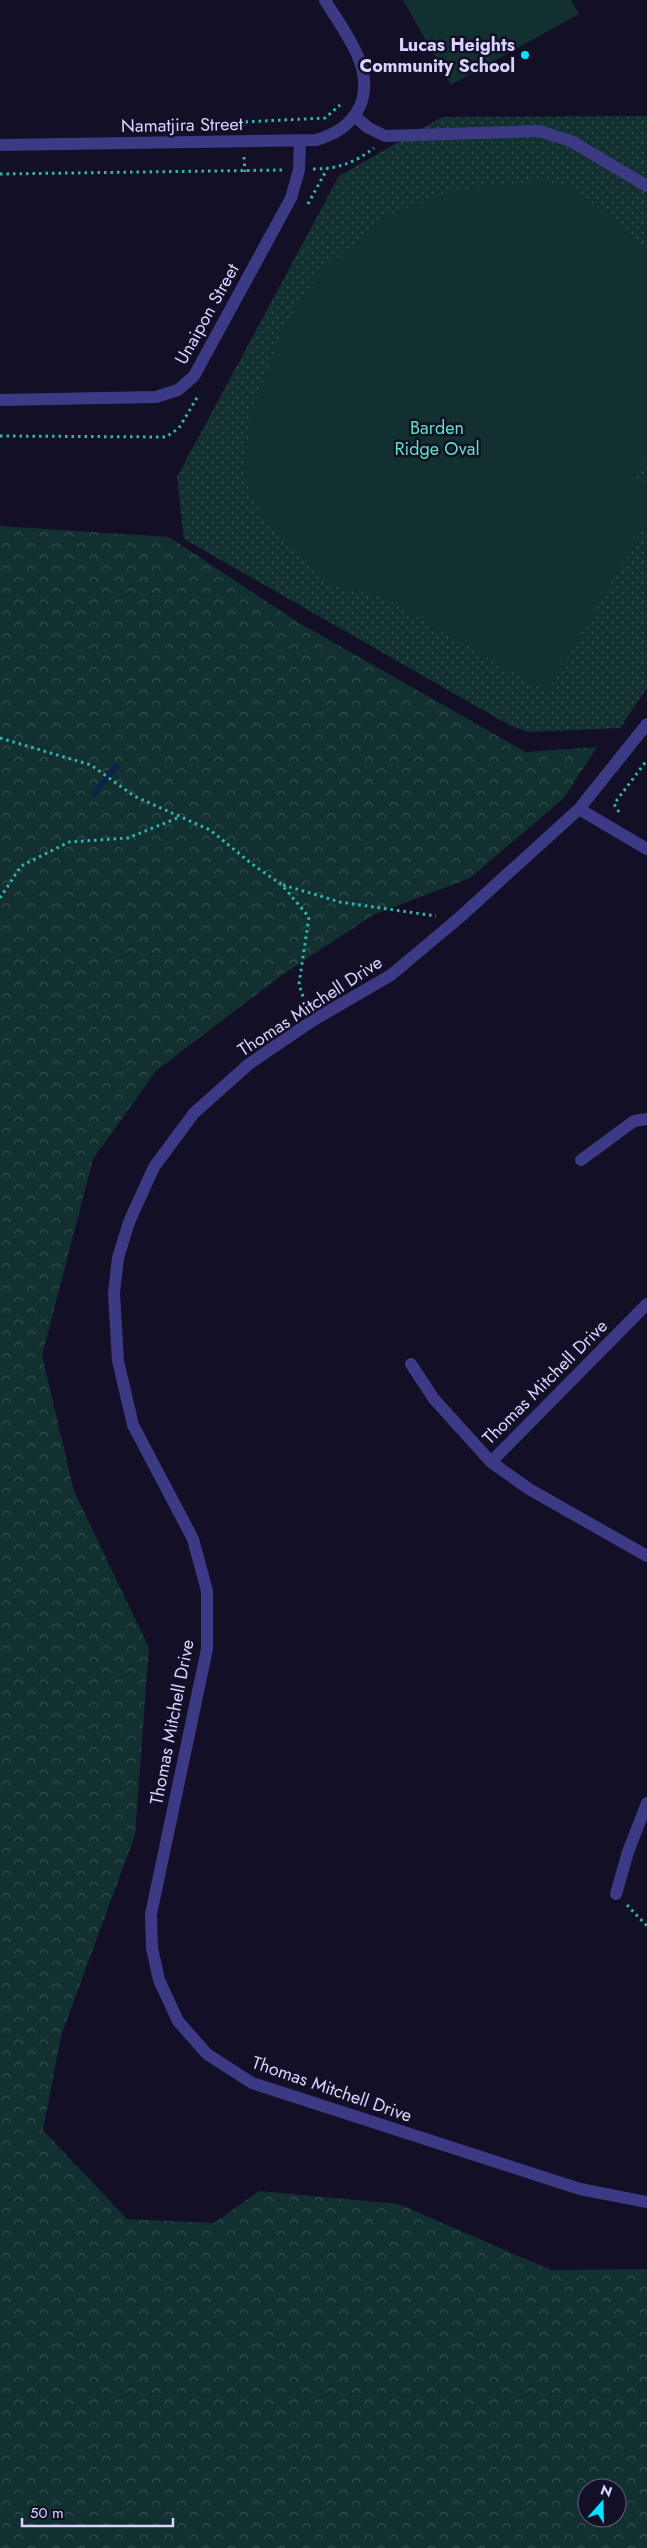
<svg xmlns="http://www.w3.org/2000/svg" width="647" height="2548" viewBox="0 0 647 2548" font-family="Jost,sans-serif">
  <defs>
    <pattern id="forest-crowns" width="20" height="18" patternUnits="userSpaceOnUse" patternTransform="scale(1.25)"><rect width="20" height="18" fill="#12302f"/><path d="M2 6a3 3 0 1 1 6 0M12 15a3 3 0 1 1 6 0" fill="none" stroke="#344d4e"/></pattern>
    <pattern id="park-dots" width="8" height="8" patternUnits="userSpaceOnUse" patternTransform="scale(1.25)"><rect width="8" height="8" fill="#12302f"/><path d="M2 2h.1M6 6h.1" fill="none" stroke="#344d4e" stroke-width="1.8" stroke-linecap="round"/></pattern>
  </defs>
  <rect width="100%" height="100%" fill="#130f26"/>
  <path fill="url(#forest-crowns)" fill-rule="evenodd" d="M0,526L169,537L296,621L526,752L597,747L564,798L470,878L373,915L282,975L156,1071L93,1159L42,1356L74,1491L149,1648L135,1835L61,2036L43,2130L127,2219L214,2223L259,2191L399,2204L551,2270L647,2269V2548H0ZM587,2488H617V2518H587Z"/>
  <path fill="url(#park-dots)" d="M647,116V688L620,728L529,732L509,725L184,539L177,477L339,176L442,117Z"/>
  <path fill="#12302f" d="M403,0H571L579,14L451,85Z
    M541,181L575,187L647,253V456L635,477L647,485V521L547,692L381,596L335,586L269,526L245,482L249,419L281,332L318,274L387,215L460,189Z"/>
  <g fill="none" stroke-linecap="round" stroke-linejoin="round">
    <path stroke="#0c2248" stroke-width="6" d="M94,794L116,766"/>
    <path stroke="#2fb8b0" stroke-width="3" stroke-dasharray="2.5 4" stroke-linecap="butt" d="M243,126V122L325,118L340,105
      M244,157L245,172
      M313,169C338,169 354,163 374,148
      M0,174L282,170
      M308,204L327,169
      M0,436L166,437L179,428L198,396
      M0,738L91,765L134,796L210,830L252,864L282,885L309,917L299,984L306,1006
      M619,812L614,804L647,760
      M283,885L340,902L436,916
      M0,898L21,866L69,842L128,838L180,817
      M627,1905L647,1926"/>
    <path stroke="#3d3a85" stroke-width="12" d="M355,116L367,127L385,136L539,131L571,141L647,186
      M0,145L316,140C336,134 351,125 360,106C376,68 343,31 325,0
      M0,400L156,397L178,390L194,376L291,198L299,170L300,141
      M647,724L579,809L459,918L391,975L312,1021L249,1064L194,1113L154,1167L129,1222L118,1258L114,1293L118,1361L133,1425L193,1539L207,1591V1649L151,1914L152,1948L159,1980L178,2021L207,2054L252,2083L580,2189L647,2202
      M579,809L647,849
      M581,1160L634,1121L647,1119
      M647,1304L491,1462L529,1489L647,1556
      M411,1364L434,1399L491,1462
      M616,1894L628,1852L647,1803"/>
  </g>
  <circle fill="#00e5ff" stroke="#130f26" stroke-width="2" cx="525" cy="55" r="5"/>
  <g text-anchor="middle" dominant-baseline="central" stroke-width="5" stroke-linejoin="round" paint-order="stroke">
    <g font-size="18" font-weight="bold" fill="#d9d4ff" stroke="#130f26" text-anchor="end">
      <text x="515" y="45">Lucas Heights<tspan x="515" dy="21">Community School</tspan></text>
    </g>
    <g font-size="18" fill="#d9d4ff" stroke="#130f26">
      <text transform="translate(182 125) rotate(-1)">Namatjira Street</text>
      <text transform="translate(207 314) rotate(-61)">Unaipon Street</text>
      <text transform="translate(310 1006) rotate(-33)">Thomas Mitchell Drive</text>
      <text transform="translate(545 1382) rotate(-45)">Thomas Mitchell Drive</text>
      <text transform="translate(172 1722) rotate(-79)">Thomas Mitchell Drive</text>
      <text transform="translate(332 2089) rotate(19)">Thomas Mitchell Drive</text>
    </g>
    <g font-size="18" fill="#5fe0c0" stroke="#130f26">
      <text x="437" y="428">Barden<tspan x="437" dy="21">Ridge Oval</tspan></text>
    </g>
  </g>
  <g transform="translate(602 2503) rotate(20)"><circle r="24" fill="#130f26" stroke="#625e7d"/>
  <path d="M0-4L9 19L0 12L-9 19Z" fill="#00e5ff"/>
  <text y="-8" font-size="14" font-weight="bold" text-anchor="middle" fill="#d9d4ff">N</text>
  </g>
  <path d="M22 2518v8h151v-8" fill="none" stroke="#d9d4ff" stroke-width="2.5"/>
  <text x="30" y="2518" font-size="15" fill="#d9d4ff" stroke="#130f26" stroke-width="4" paint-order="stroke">50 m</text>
</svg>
